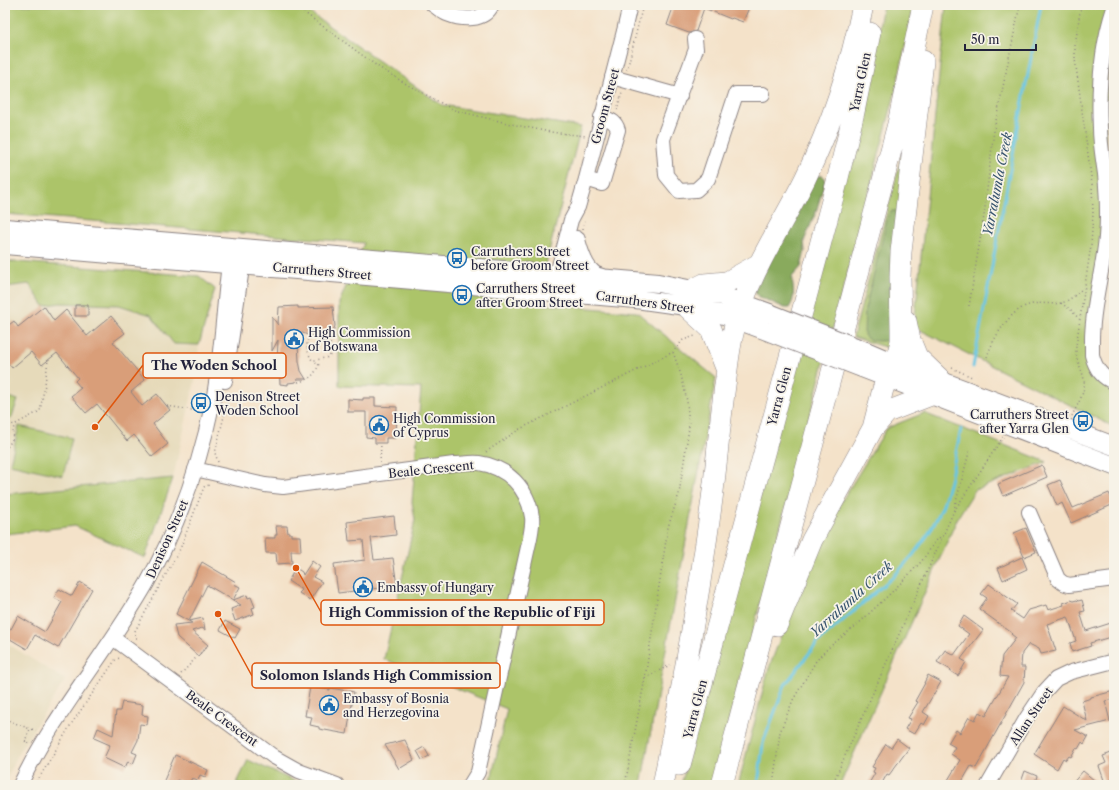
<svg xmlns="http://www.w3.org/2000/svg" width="1119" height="790" viewBox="0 0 1119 790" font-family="'Libre Caslon Text',serif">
  <rect width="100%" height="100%" fill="#f7f3e8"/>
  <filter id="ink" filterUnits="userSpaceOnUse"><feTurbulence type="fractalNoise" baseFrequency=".025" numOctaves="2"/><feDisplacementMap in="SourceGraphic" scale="8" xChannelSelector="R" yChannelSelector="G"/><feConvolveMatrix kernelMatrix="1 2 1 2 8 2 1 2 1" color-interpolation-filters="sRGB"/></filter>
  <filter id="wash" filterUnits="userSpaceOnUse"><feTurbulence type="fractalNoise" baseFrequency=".012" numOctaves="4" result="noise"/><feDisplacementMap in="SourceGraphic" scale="16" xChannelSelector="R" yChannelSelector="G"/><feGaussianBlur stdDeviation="0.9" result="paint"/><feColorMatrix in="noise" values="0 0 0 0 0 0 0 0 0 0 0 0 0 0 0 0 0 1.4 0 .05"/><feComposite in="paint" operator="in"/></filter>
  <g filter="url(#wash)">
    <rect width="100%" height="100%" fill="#f4e2c9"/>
    <path fill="#e6daba" d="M29,284L44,306L60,303L119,305L151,315L174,344L199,345L196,376L173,478L5,494V287Z
      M5,642L65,680L19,752L5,783Z"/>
    <path fill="#acc469" stroke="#677352" d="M5,5H299L442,105L581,127L546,263L543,304L637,312L716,378L641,785H487L491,780L507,709L384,659L415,520L412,502L421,388L339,386V303L364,243L5,214Z
      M883,5H914L896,90L712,785H681L810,308L876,43Z
      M946,5H1109L1102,240L1087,356L1114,386V427L914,327Z
      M904,148L892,349L868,342L853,337Z
      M5,261L199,276L215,289L199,345L174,344L151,315L119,305L60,303L44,306L29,284L5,287Z
      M5,396L18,400L11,419L5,417Z
      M924,413L1047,462L975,490L958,517L840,785H738L768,671L815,544L887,428Z
      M19,426L72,438L63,476L10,464Z
      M173,478L145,558L75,526L6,534L5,536V494Z
      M248,760L303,785H236Z"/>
    <path fill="#89aa5d" stroke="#56664c" d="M817,176H823L825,181L816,212L804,241L805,251L801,267L792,277C793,289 796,298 789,308H785L760,297L756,294L755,289Z
      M891,211H897L895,278L889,288V293L890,300L894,307L890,340C882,341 868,343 864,335L865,309L888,216Z"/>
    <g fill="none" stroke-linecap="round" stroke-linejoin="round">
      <path stroke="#65c5e4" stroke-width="3" d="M973,367L1041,5
        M758,785L763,743L785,685L817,643L894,576L913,555L929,533L942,508L950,481L961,429"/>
    </g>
    <g id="blocks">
      <path fill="#d99e79" d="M674,5H750L743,22L732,18L731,19L704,8L696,31L689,33L667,25Z
        M75,305H88V316H75Z
        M44,306L54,321L66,310L87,336L111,316L125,333L113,342L145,380L131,392L142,406L157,394L170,410L153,424L168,444L152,457L134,435L127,441L97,404L86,413L71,396L81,388L75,381L78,378L57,353L42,365L31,352L12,368L5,359V328L14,321L18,327Z
        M298,306V308L333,307L335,326L333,331L328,335H308L300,332L298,344L299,361L301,371L306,379H297L296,382L288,383V385L280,384L279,365H277L278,340L272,351V317L278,325L279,307Z
        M363,398H375V406L397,407L396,438H386V443H375V438L366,437V412H348V399L363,400Z
        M1042,465L1047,477L1003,496L998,484Z
        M1060,480L1073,508L1109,493L1114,504L1071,523L1062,503L1057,506L1048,485Z
        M394,516L396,535L371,538L374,560L393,558L397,586L338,593L334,564L365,560L363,540L349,541L347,522Z
        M276,526H287L288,533H291V536H300L301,551H291L292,563L277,564L276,553H266L265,538H275V535H277Z
        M1026,528L1036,552L1024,557L1014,533Z
        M1022,557L1027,569L1003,580L998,568Z
        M312,561L320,567L313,577L322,582L310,600L299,593L302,590L288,581L296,568L302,572L303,575Z
        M202,562L236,582L234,584L240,587L233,600L207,585L189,621L203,618L205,630L202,628L192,631L208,645L198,656L177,637L174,625L192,623L176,614Z
        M80,582L92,589L58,648L35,635L27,649L5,636V626L11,629L18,616L45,632L62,602L54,598L59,589L72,596Z
        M989,584L1017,604L1011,611L1023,619L1029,610L1046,605L1048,610L1064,605L1063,603L1072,600L1073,601L1077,600L1078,601L1082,600L1085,611L1080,612L1086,631L1114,622V636L1090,643L1091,646L1072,652L1070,643L1076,641L1068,617L1047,624L1056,651L1041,654L1039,649L1029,644L1022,653L1021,667H1025L1024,682L976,768L971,766L960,785H945L960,760L951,754L955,747L948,743L956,730L960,733L969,717L975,720L979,712L986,716L1008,677L1000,676L1002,656L1016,638L1011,634L1012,633L979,609L987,598L981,594Z
        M247,595L248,598L251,597L255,607L252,608L254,614L235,621L231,609L241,605L233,600Z
        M964,616L983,630L961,659L966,662L958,676L950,671L951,670L937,662L945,650L954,655L969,634L958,626Z
        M225,621L240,629L235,638L220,630Z
        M928,675L941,682L923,712L929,716L924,725L921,723L914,734L905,729L911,719L908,718L918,702L915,701L925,683H924Z
        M310,687L330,690V688L354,692L347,734L319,729V727L310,725L312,717L305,716Z
        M1114,691V699L1105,701L1110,721L1075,730L1088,737L1084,744L1082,742L1078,749L1076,748L1071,757L1069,756L1066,760L1063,758L1057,769L1034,754L1063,706L1087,721L1082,701L1091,698V697Z
        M122,702L143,705L142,715L148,716L147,725L140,724L138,740L132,752L137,754L133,764L128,761L125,768L104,758L110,745L94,738L98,728L113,735L116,711H120Z
        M897,739L909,748L889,775L887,774L881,785H868L875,773L873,772L875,768L872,767L883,749L886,744L891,748Z
        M405,740L414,760L399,769L385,745Z
        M424,747L429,756L422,760L417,751Z
        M1114,752V782L1113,779L1105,783L1099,766L1106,763L1103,756Z
        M175,755L208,770L205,777L200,775L198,780L192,778L188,785L177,780L175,785H162Z
        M1025,771L1037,776L1034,785H1020Z
        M1083,771L1100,785H1071Z"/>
    </g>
  </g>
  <g filter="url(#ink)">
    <use href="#blocks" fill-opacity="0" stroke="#8b8282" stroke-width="1"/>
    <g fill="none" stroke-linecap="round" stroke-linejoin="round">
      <defs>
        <path id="minor" d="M433,5C438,8 442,12 447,14C462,20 484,22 492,5
          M1114,8C1101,47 1098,88 1100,128C1100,143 1103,159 1105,174C1107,195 1108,216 1106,237C1103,272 1092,305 1092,340C1092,345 1092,350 1092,355C1095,367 1102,378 1114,382
          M695,39L696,49L663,139L666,175L679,191L696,190L708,179L736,94H763
          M612,77L680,96
          M586,179L602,184L618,130C615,120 610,120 601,117
          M558,283L557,274L571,220L578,207L586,179L624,31L630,5
          M565,283L570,275L576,242
          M225,381L241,275L235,264L230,258
          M195,469L265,485L283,487L454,464C462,464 471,462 479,463C507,467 528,488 532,517C533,523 531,532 530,538L478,772L470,785
          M1029,512L1058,579L1063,583L1069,585L1114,579
          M113,638L274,757L299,771L337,785
          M20,785C54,713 108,652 147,583C178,527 200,464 213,401C221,359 223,315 228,272L235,264L240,260
          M988,785L1026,719L1044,692L1056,679L1071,672L1114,661"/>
        <path id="major" d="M5,228L658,283L723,296L772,314
          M576,240C579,251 583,267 593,274C595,276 599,277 602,278
          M5,245L636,299L686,306L724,315L767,331
          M866,351L894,363L1114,446
          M862,368L1114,466"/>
        <path id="highway" d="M694,289L704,284L727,282L759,264
          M686,306L711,329L726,368
          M906,321L910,340L917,357L940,379
          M873,428L883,389L898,353L901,341V330L900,277L901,252L923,61
          M777,625L812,540L873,428L887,412L931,395
          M680,765L836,186L854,112L870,33
          M663,785C670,751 676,716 683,681C695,615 706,549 714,483C718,448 721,413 726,378C728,360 730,342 735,326C749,273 781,227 805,179C832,124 851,65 863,5
          M722,785L898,124L923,5"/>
      </defs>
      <use href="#minor" stroke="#8b8282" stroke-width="16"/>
      <use href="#major" stroke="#8b8282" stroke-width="20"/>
      <use href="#highway" stroke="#8b8282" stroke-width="22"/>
      <path stroke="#8b8282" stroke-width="1.5" stroke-dasharray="1 3" stroke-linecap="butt" d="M294,5L377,66L408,85L454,110L511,124L550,132L586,136
        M627,70L643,5
        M617,110L622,93
        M583,229L584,221
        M1061,303L1071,310L1079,319
        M969,306L984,216L994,130L1020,5
        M327,336C331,343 333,350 329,357L316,360H312C308,354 305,345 308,339Z
        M987,357C993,338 1011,307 1033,304C1042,302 1052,305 1061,303C1069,301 1077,294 1083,288
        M952,368L972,377
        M298,382C311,379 314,376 319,364L315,363V361
        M167,406L198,411
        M1072,416C1077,405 1086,392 1084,380C1082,367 1075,362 1076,346L1091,245L1093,214L1092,184L1075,59V46L1081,5
        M5,421L14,425L40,411L45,384L48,360
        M5,450L12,440L14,425
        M486,452L518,430L673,352
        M218,462L215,453L230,392
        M380,463L381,443
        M954,511L1003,437
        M136,639L135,631L180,549L204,487L209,485
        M181,674L208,645
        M645,678L670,665
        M5,719L30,729
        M29,744L25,741L30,729L36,730
        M35,785L70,726L116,659L120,658
        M625,785L645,678L668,527L679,494L689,428L687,401L681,375L673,352L683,340L695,336
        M773,785L780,732L793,700L816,661L828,648L858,624L892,592L921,562L935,542L942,535
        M832,785L953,513L971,445"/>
      <use href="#minor" stroke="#fff" stroke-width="14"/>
      <use href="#major" stroke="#fff" stroke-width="18"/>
      <use href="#highway" stroke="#fff" stroke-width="21"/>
      <defs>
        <path id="major-bridge" d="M772,314L866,351
          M767,331L862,368"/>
      </defs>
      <use href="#major-bridge" stroke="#8b8282" stroke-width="20" stroke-linecap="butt"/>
      <use href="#major-bridge" stroke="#fff" stroke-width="18"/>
    </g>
  </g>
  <defs>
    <symbol id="bus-ring" viewBox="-11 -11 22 22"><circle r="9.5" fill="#f7f3e8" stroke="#1f6fb2" stroke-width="1.5"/><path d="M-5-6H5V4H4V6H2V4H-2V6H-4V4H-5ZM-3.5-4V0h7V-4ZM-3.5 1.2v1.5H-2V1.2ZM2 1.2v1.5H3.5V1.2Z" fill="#1f6fb2"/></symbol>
    <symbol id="civic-ring" viewBox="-11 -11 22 22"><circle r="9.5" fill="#f7f3e8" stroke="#1f6fb2" stroke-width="1.5"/><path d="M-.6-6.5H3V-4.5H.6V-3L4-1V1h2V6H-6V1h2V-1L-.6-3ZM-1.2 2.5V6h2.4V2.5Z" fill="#1f6fb2"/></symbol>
  </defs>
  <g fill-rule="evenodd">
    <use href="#bus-ring" x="446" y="247" width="22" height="22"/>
    <use href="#bus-ring" x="451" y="284" width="22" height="22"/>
    <use href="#civic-ring" x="283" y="328" width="22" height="22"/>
    <use href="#bus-ring" x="190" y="392" width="22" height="22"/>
    <use href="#bus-ring" x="1072" y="410" width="22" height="22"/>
    <use href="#civic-ring" x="368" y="414" width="22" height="22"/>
    <use href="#civic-ring" x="352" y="576" width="22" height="22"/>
    <use href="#civic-ring" x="318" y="694" width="22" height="22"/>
  </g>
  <g text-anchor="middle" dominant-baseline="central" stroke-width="3.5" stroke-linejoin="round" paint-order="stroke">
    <g font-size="12" fill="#22223b" stroke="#f7f3e8">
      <text transform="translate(860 82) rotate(-78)">Yarra Glen</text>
      <text transform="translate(605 106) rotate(-75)">Groom Street</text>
      <text transform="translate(322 271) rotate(5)">Carruthers Street</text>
      <text transform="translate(645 302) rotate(8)">Carruthers Street</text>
      <text transform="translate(779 396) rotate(-75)">Yarra Glen</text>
      <text transform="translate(431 469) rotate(-6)">Beale Crescent</text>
      <text transform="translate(167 539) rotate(-66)">Denison Street</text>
      <text transform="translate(695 709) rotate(-75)">Yarra Glen</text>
      <text transform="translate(1031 716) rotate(-56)">Allan Street</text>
      <text transform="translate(222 718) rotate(36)">Beale Crescent</text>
    </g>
    <g font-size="12" fill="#22223b" stroke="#f7f3e8" text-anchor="start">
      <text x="471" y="251">Carruthers Street<tspan x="471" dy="14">before Groom Street</tspan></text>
      <text x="476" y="288">Carruthers Street<tspan x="476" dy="14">after Groom Street</tspan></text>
      <text x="308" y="332">High Commission<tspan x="308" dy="14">of Botswana</tspan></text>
      <text x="215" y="396">Denison Street<tspan x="215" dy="14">Woden School</tspan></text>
      <text x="1069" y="414" text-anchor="end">Carruthers Street<tspan x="1069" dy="14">after Yarra Glen</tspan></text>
      <text x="393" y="418">High Commission<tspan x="393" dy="14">of Cyprus</tspan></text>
      <text x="377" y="587">Embassy of Hungary</text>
      <text x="343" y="698">Embassy of Bosnia<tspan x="343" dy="14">and Herzegovina</tspan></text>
    </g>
    <g font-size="13" font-style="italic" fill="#36536e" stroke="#f7f3e8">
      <text transform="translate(997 184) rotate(-79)">Yarralumla Creek</text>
      <text transform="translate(851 599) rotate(-42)">Yarralumla Creek</text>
    </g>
  </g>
  <path fill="none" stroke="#de560e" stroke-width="1.5" d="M95 427L143 365M296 568L321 612M218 614L252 676"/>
  <g fill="#de560e" stroke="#f7f3e8" stroke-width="1.5">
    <circle cx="95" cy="427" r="4"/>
    <circle cx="296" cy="568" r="4"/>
    <circle cx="218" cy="614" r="4"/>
  </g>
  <g fill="#f7f3e8" stroke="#de560e" stroke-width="1.5">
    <rect x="143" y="353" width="143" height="25" rx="4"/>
    <rect x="321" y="600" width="283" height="25" rx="4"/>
    <rect x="252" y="663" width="248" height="25" rx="4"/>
  </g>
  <g font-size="13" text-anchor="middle" font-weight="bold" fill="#22223b">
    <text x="214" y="370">The Woden School</text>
    <text x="462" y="617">High Commission of the Republic of Fiji</text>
    <text x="376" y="680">Solomon Islands High Commission</text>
  </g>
  <rect width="1119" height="790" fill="none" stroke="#f7f3e8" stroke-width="20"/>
  <path d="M965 44v6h71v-6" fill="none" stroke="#22223b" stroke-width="2"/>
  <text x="971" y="44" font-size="12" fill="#22223b" stroke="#f7f3e8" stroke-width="3" paint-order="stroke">50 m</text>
</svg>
